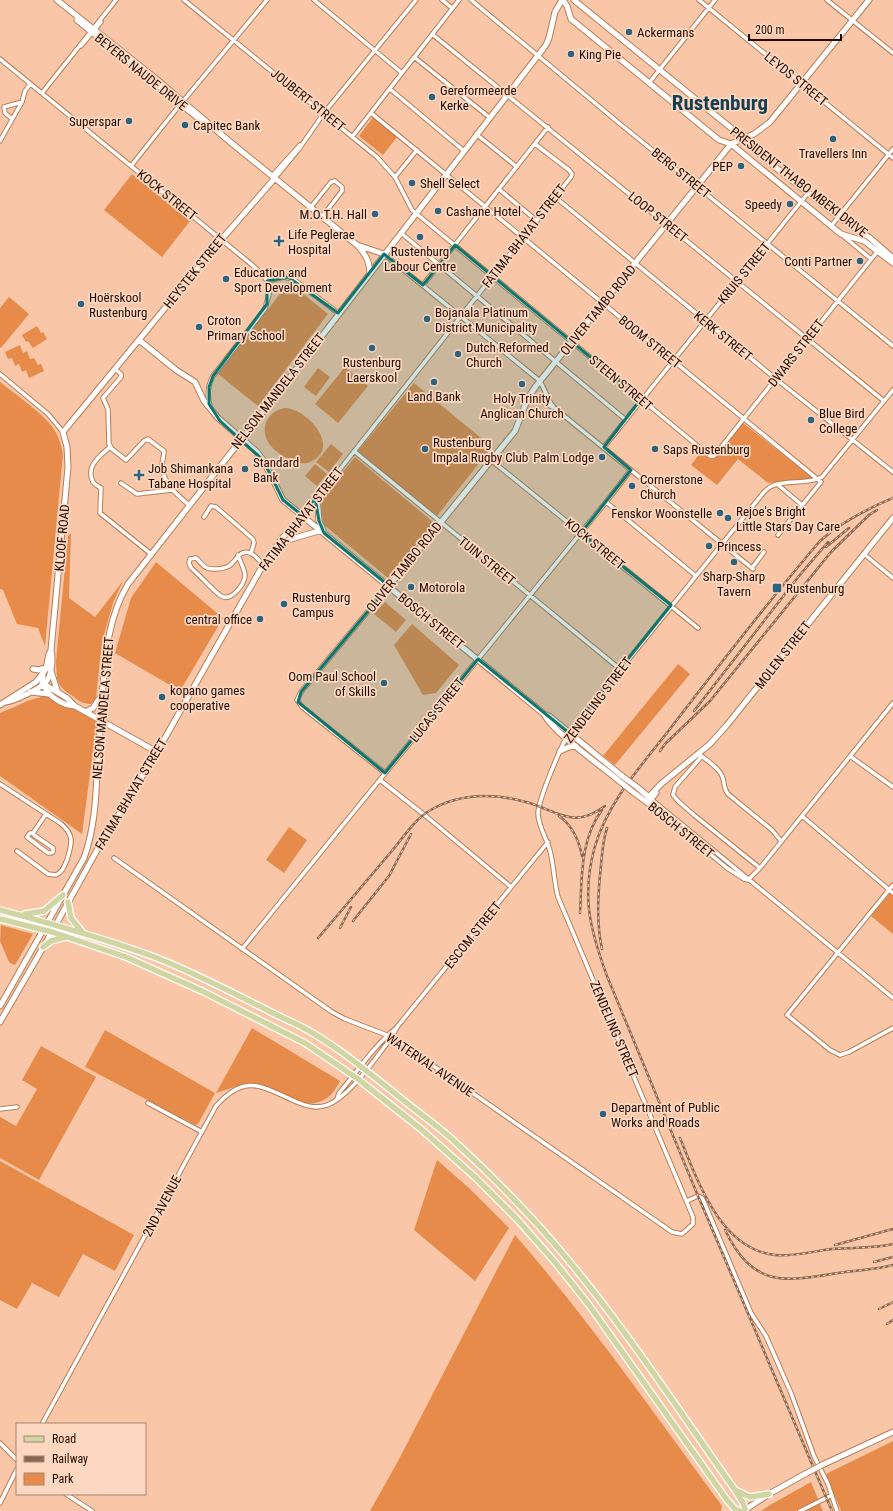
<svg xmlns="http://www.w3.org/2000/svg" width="893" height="1511" viewBox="0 0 893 1511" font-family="'Roboto Condensed',sans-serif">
  <rect width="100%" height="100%" fill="#f9c7a7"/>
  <path fill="#e78b4b" d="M373,117L397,137L383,155L359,136Z
    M132,174L190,221L162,257L104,210Z
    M289,282L328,314L258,406L218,374Z
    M9,297L29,314L1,348L0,347V308Z
    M37,326L41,333L43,332L47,339L33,348L28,341L26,342L22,335Z
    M20,345L23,353L27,351L30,359L34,358L38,365L41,364L44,371L29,378L26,370L22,372L19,364L15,366L12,358L8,359L5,352Z
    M345,367L368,386L338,423L315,404Z
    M318,368L330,377L316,396L304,387Z
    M0,382C14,393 47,416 55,431C60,439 61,446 63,454L45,646L38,628L17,624L3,590L0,589Z
    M414,383L492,447L437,516L358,451Z
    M285,408C308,409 342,448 310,462C296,468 273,452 267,440C260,425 270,410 285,408Z
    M743,423L813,478L768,483L738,459L717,485L691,465L701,452C705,456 709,460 715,458Z
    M331,444L343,454L329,472L316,462Z
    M355,457L434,523L388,578L323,524L321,499Z
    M315,464L327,474L317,486L305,476Z
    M71,533L69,598L95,617L123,581L113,603L102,642L96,698L91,704C84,704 80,702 74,697C56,685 57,683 56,661L68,536Z
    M156,562L223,618L180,691L115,653L131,598Z
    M385,602L406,620L396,632L374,614Z
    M412,624L459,665L436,693L423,695L394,645Z
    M678,664L690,674L615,765L603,756Z
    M45,696L74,709L97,722L82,834L0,776V713L30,700Z
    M289,827L307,840L284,873L266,860Z
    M890,893L893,895V934L871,916Z
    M1,925L33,934L15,965L12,964L9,962L0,941Z
    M252,1028L340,1081C332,1097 323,1105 304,1103L251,1084L241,1085L216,1093Z
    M105,1030L215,1093L198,1124L195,1125L85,1067Z
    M41,1046L96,1077L39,1180L0,1158V1117L16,1126L37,1089L22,1080Z
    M437,1160L470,1189L509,1228L475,1281L414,1230Z
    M0,1161L134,1235L115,1271L83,1254L59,1297L32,1283L17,1309L0,1300Z
    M515,1235C590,1321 655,1415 722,1506L721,1511H370L397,1463Z
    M893,1441V1511H841L826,1474Z
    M811,1482L823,1511H761L770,1505Z"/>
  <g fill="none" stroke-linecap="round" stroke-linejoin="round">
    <defs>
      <path id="street" d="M184,0L377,157L395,177L412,210L710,456H714L877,252
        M314,0L402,73
        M442,0L452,8
        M471,0L619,123L893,346
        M699,0L893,158
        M827,0L893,53
        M432,34L884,401
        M81,46L101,22
        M414,57L489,117
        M0,59L251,264L261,273L267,281L284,277L293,279L338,313
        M649,83L715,0
        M390,89L464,151
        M42,93L116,0
        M371,113L821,482L778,535
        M12,119L5,113L4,107L22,102
        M476,134L517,167
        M352,137L459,0
        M0,141L22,102L25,91L30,84
        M131,166L170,117L267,0
        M272,176L300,145
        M395,177L417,150
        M275,178L299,149L324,113L416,0
        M500,190L537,221
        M555,197L776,379L893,472
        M311,207L331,182L335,181L342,187V191L322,217
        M831,226L893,149
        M401,233L626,420
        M842,235L871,259
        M384,254L540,381L552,406L753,569
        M423,285L548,127
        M115,369L121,374V377L103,398L108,409L109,444L112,449L126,460L144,441L148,439L164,451C164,456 162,461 162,467C164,484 176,494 189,505
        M0,374L48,414L63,432
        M210,406C207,396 208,385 213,376L265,309L269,294L267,281
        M110,447C100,456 85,466 93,482C95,485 98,486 101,488L100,513L151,554
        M604,447L808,193
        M354,451L620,669
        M491,460L698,628
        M121,483L137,494L172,490
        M777,484L802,505
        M606,502L696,576
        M303,516L571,177L572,174L569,170L535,144
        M204,517L211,506L216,507L253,539L254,543L251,553
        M864,554L893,578
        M238,555C240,561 245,570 245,576C244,585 231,602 221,596C211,589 201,576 191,568L189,563L190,559L196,558C200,561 202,566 207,568C213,570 224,569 229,566C236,562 240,547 252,554C256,556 260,561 263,565
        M752,568L764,552
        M700,755C707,760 719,768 722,776C725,782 723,788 728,794L772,830L781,841
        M702,756L675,787L673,795L678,801L694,815L760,868
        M850,756L893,787
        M385,773L302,707L297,700L301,692L389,586
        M380,780L427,817L511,887
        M0,784L60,823C75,835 72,843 67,860C64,866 63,872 56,875L48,874L17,851
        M651,799L893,998
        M648,803L727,868L744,879L748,880
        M802,816L893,893
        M33,833L34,835L53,848V852L51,853H48L27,837L30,833H33L46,814
        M114,858L332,1012L345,1019L392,1037L672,1232L682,1234L693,1224V1217L558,897C554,882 554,866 550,851C547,839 538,826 538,813C539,798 561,746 569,733L760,497C763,493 767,488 772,486C786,479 807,485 822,477L893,390
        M748,880L760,868L893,703
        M893,885L787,1015L830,1050L840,1055L849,1052L893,1028
        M242,949L606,502L631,470
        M337,1099L339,1093C357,1072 373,1047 395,1029
        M148,1103L202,1132
        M0,1109L17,1107
        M687,1201L698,1196L702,1198L704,1202L751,1313L766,1336L791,1393L814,1456L828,1484L837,1511
        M42,1424L216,1106C246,1072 262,1087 297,1102C306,1106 317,1109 327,1105C350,1097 376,1057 392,1037L397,1027L548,842
        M0,1443L17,1460
        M66,1494L92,1511
        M0,1503L17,1469
        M800,1511L832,1495"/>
      <path id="secondary" d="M57,0L155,78L229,141L357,245L384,254
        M563,0L567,6L571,19L719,140L731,144L841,234L864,241L893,263
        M574,0L731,128L743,140L775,167L839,217L870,238L893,258
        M77,20L203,122
        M358,246C366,255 369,261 370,273
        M139,340L176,370L195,382L204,401L218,418L257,452L263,460L283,500L544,714L549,716L622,776
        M526,402C538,395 542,400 552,406
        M317,496L319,521L323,530
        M278,548L288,540L322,530
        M389,586L515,431L528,398L536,386L731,144L754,134L770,122L869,0
        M33,669L39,670L46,667
        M51,671L57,690
        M43,674C43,678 42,683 44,686C49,697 64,706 75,706L157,752
        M42,683L67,698L75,706
        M30,692L49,694
        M6,702C15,701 39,689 45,683C52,677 53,658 51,650
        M0,705L36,682L46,669L49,654L51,650L68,467L67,447L63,432L221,240L275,178
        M85,712L93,708L101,696
        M544,714C554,733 600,765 618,780
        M560,751L569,747L576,746
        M637,787L650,798
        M633,792L648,803L656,793
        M645,801L661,784L710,744L727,725L893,518
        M0,1006L84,858C94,830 96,801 97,771C99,747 100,723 102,698C105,659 107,619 128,584L305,358L546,45L549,38L555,12L562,0
        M0,1022L48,939L96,852L157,752L263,565L283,537L298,523L303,516
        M822,1465L893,1432
        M743,1511L769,1494L805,1474"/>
      <path id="primary" d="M68,902L71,918L82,932
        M0,910C53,924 106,939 157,958C195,973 231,992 267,1010C278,1016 290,1021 302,1027C334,1044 364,1069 392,1091C412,1108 434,1123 453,1140C492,1176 530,1214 564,1255C626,1329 679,1411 735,1490L743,1503L745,1509
        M25,914L44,911L63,895
        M0,919L52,932L85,943L126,957L202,991L305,1043L358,1079L421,1129L476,1178L516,1218L554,1261L589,1305L727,1500L735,1509L740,1511
        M43,947L51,941L66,937
        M735,1490L750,1497L769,1494"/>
    </defs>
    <use href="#street" stroke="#b77d57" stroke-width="5.5"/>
    <use href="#secondary" stroke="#b77d57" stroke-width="7"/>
    <use href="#primary" stroke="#fff" stroke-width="8"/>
    <use href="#street" stroke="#fff" stroke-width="3.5"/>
    <use href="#secondary" stroke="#fff" stroke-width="5"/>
    <use href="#primary" stroke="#d0d5a2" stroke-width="5.5"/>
    <defs>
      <path id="rail" d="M826,547L849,528
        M694,711L799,576L828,542
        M660,751L665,744L710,701L831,552L869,515L877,510
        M559,816C572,825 579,841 582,856
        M580,913C582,878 580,839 602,810
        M353,921L389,876L411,834
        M340,928L351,907
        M318,938C343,909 367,880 391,852C402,839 415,819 429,811C459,793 493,793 526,802C558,811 573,830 605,806
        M602,949C596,921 598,894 601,865C602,853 603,840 607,828
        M680,1138C698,1181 720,1249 775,1255C795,1257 813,1251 832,1249C853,1247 873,1249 893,1244
        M725,1230C753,1288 784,1282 838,1273C857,1270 875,1270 893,1265
        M835,1245L893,1229
        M874,1262L893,1257
        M879,1309L893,1302
        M887,1324L893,1320
        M832,1511L698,1196L607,976C590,930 581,895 595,846C609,799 644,763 673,725C721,663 769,600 820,541C841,522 867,509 893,498"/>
    </defs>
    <use href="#rail" stroke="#8a6752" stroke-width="2.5"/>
    <use href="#rail" stroke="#fdd7bf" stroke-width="1" stroke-dasharray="3" stroke-linecap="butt"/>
    <defs>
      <path id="secondary-bridge" d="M622,776L637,787
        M618,780L633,792
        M805,1474L822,1465"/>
    </defs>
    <use href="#secondary-bridge" stroke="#b77d57" stroke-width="7" stroke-linecap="butt"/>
    <use href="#secondary-bridge" stroke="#fff" stroke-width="5"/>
  </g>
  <path fill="#0f766e" fill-opacity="0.2" stroke="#0f766e" stroke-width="3" stroke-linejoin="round" d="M455,245L641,399L604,447L631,470L581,533L671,605L569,733L478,659L385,773L298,702L301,692L389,586L324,533L319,521L315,498L303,516L283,500L263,460L220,421L209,404V387L213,376L267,304V281L288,277L338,313L384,254L423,285Z"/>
  <g fill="#2e637f" stroke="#fdd7bf" stroke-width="1.5">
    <circle cx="629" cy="32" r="4"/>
    <circle cx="571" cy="54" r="4"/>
    <circle cx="432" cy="97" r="4"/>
    <circle cx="129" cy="121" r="4"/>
    <circle cx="185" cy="125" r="4"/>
    <circle cx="833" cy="139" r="4"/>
    <circle cx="741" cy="166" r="4"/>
    <circle cx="412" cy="183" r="4"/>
    <circle cx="790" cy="204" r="4"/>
    <circle cx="438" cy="211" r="4"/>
    <circle cx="375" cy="214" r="4"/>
    <circle cx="420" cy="237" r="4"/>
    <path d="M277 235h4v4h4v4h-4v4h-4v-4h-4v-4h4z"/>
    <circle cx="860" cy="261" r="4"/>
    <circle cx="226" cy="279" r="4"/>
    <circle cx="81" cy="304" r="4"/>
    <circle cx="427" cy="319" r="4"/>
    <circle cx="199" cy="327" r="4"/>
    <circle cx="372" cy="348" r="4"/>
    <circle cx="458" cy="354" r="4"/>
    <circle cx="434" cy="382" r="4"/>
    <circle cx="522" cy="384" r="4"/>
    <circle cx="811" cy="420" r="4"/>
    <circle cx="425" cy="449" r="4"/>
    <circle cx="655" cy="449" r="4"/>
    <circle cx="602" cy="457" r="4"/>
    <circle cx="245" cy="469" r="4"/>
    <path d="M137 469h4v4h4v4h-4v4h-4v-4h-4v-4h4z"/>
    <circle cx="632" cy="486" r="4"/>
    <circle cx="720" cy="513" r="4"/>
    <circle cx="728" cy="518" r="4"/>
    <circle cx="709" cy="546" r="4"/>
    <circle cx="734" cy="562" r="4"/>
    <circle cx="411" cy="587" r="4"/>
    <rect x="772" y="583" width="10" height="10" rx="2"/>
    <circle cx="284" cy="604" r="4"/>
    <circle cx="260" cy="619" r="4"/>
    <circle cx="384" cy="683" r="4"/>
    <circle cx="162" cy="697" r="4"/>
    <circle cx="603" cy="1114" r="4"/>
  </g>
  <g text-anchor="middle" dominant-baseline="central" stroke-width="3.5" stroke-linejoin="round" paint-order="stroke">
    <g font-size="13" fill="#210c01" stroke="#fdd7bf" text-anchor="start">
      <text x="637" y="32">Ackermans</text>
      <text x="579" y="54">King Pie</text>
      <text x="440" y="90">Gereformeerde<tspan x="440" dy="15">Kerke</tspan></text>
      <text x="121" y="121" text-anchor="end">Superspar</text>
      <text x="193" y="125">Capitec Bank</text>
      <text x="833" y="153" text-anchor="middle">Travellers Inn</text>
      <text x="733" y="166" text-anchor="end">PEP</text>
      <text x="420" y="183">Shell Select</text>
      <text x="782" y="204" text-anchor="end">Speedy</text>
      <text x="446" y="211">Cashane Hotel</text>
      <text x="367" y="214" text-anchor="end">M.O.T.H. Hall</text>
      <text x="288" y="234">Life Peglerae<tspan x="288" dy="15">Hospital</tspan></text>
      <text x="420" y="251" text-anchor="middle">Rustenburg<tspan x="420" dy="15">Labour Centre</tspan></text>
      <text x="852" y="261" text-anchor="end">Conti Partner</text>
      <text x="234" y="272">Education and<tspan x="234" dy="15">Sport Development</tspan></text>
      <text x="89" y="297">Hoërskool<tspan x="89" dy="15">Rustenburg</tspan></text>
      <text x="435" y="312">Bojanala Platinum<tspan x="435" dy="15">District Municipality</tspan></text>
      <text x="207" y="320">Croton<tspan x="207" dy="15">Primary School</tspan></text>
      <text x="466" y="347">Dutch Reformed<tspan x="466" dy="15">Church</tspan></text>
      <text x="372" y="362" text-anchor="middle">Rustenburg<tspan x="372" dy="15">Laerskool</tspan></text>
      <text x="434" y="396" text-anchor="middle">Land Bank</text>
      <text x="522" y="398" text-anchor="middle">Holy Trinity<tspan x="522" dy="15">Anglican Church</tspan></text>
      <text x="819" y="413">Blue Bird<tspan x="819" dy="15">College</tspan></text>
      <text x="433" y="442">Rustenburg<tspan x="433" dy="15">Impala Rugby Club</tspan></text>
      <text x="663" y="449">Saps Rustenburg</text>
      <text x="594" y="457" text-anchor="end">Palm Lodge</text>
      <text x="253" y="462">Standard<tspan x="253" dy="15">Bank</tspan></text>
      <text x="148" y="468">Job Shimankana<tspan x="148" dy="15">Tabane Hospital</tspan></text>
      <text x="640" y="479">Cornerstone<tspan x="640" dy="15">Church</tspan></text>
      <text x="736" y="511">Rejoe's Bright<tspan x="736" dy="15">Little Stars Day Care</tspan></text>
      <text x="712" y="513" text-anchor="end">Fenskor Woonstelle</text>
      <text x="717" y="546">Princess</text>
      <text x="734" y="576" text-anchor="middle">Sharp-Sharp<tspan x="734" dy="15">Tavern</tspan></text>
      <text x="419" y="587">Motorola</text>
      <text x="786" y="588">Rustenburg</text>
      <text x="292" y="597">Rustenburg<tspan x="292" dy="15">Campus</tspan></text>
      <text x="252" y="619" text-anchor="end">central office</text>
      <text x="376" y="676" text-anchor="end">Oom Paul School<tspan x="376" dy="15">of Skills</tspan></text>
      <text x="170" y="690">kopano games<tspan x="170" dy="15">cooperative</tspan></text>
      <text x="611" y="1107">Department of Public<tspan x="611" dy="15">Works and Roads</tspan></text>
    </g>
    <g font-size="13" fill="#210c01" stroke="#fdd7bf">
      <text transform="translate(141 72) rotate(39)">BEYERS NAUDE DRIVE</text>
      <text transform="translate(796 79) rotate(39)">LEYDS STREET</text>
      <text transform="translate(308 100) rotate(39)">JOUBERT STREET</text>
      <text transform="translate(681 173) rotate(39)">BERG STREET</text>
      <text transform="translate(799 182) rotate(38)">PRESIDENT THABO MBEKI DRIVE</text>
      <text transform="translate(167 195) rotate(39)">KOCK STREET</text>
      <text transform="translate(658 217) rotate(39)">LOOP STREET</text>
      <text transform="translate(524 236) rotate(-52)">FATIMA BHAYAT STREET</text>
      <text transform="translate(195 271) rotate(-51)">HEYSTEK STREET</text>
      <text transform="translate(744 273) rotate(-51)">KRUIS STREET</text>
      <text transform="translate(598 310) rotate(-51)">OLIVER TAMBO ROAD</text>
      <text transform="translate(723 336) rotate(39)">KERK STREET</text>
      <text transform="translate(650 342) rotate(39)">BOOM STREET</text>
      <text transform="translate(796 353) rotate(-52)">DWARS STREET</text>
      <text transform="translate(621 383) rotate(40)">STEEN STREET</text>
      <text transform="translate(278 391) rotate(-52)">NELSON MANDELA STREET</text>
      <text transform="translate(301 519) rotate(-52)">FATIMA BHAYAT STREET</text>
      <text transform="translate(62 538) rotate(-85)">KLOOF ROAD</text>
      <text transform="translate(595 544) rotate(39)">KOCK STREET</text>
      <text transform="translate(487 561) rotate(39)">TUIN STREET</text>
      <text transform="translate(404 567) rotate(-51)">OLIVER TAMBO ROAD</text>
      <text transform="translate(431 621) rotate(39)">BOSCH STREET</text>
      <text transform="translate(783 655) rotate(-52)">MOLEN STREET</text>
      <text transform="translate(598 700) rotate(-53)">ZENDELING STREET</text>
      <text transform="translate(103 708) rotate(-85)">NELSON MANDELA STREET</text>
      <text transform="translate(437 710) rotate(-51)">LUCAS STREET</text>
      <text transform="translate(131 794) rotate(-59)">FATIMA BHAYAT STREET</text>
      <text transform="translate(681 830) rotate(39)">BOSCH STREET</text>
      <text transform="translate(473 935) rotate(-51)">ESCOM STREET</text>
      <text transform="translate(614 1029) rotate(67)">ZENDELING STREET</text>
      <text transform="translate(430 1065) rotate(34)">WATERVAL AVENUE</text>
      <text transform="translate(162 1206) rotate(-62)">2ND AVENUE</text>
    </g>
    <g font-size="21" font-weight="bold" fill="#133f54" stroke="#fdd7bf">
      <text x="720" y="103">Rustenburg</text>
    </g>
  </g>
  <rect x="16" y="1423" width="130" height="72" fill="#fdd7bf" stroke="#a58673"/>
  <rect x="24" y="1436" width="20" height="6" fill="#d0d5a2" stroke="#a58673"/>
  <text x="52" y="1443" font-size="12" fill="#210c01">Road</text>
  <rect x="24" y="1456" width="20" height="6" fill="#8a6752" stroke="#a58673"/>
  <text x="52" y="1463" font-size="12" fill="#210c01">Railway</text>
  <rect x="24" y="1473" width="20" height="12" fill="#e78b4b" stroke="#a58673"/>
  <text x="52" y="1483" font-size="12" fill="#210c01">Park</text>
  <path d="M749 34v6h92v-6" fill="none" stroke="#210c01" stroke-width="2"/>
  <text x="755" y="34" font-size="12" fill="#210c01" stroke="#fdd7bf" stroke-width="3" paint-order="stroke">200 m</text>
</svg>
